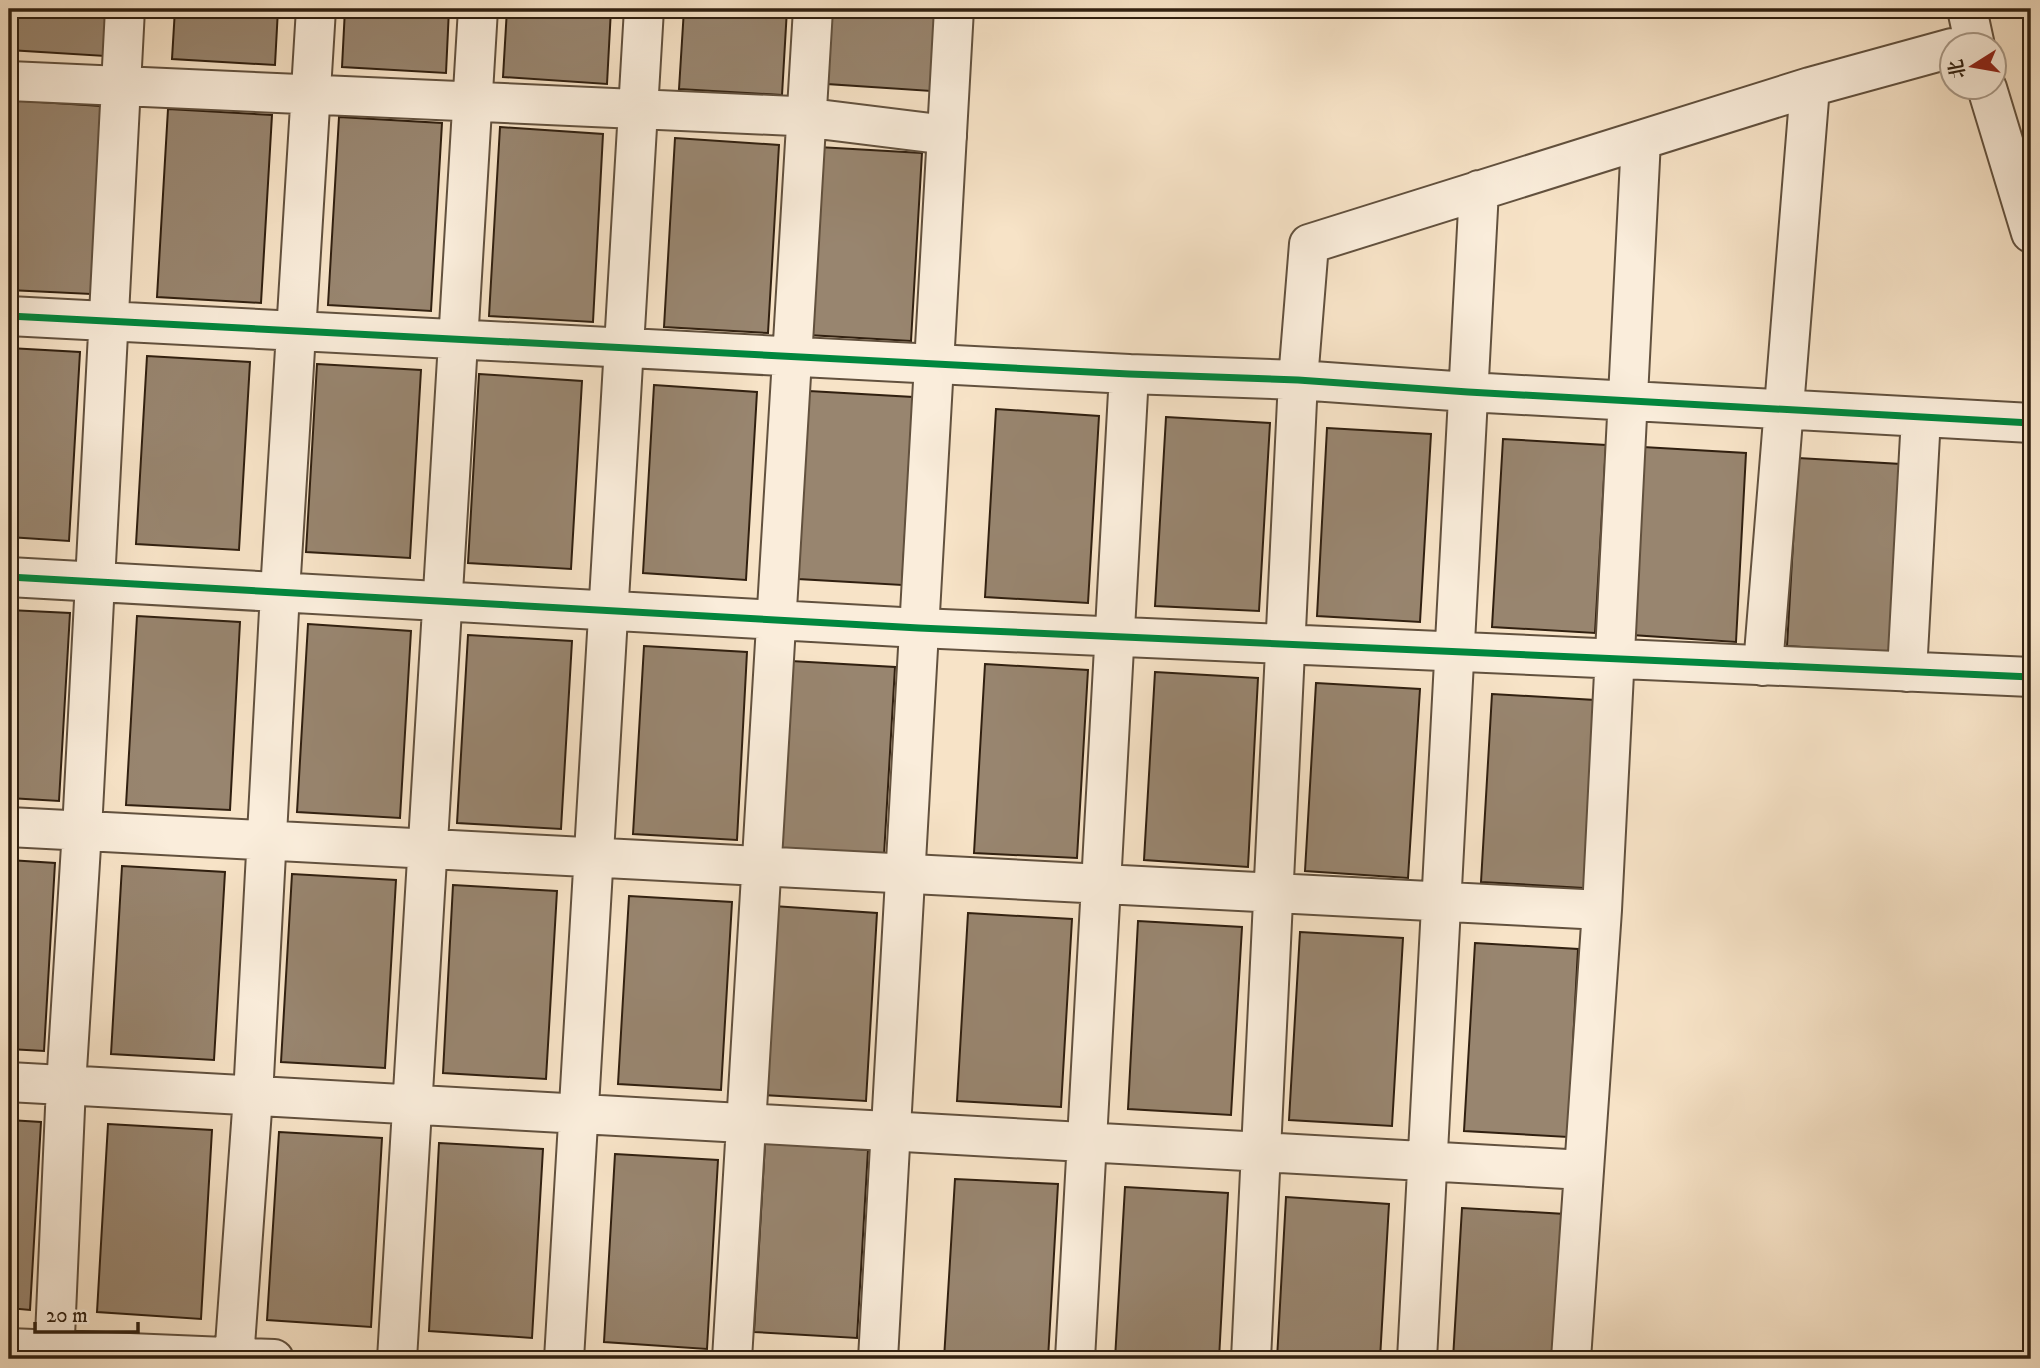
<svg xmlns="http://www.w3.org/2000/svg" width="2040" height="1368" viewBox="0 0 2040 1368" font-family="'IM FELL DW Pica','Noto Serif SC',serif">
  <rect width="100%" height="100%" fill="#f7e3c7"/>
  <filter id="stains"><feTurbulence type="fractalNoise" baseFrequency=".00286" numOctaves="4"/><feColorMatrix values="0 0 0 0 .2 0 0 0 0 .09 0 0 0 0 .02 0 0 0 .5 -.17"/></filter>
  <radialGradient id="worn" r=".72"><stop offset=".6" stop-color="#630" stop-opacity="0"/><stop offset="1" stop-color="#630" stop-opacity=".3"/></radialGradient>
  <path fill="#98856f" stroke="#312010" stroke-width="2" d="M9,9H108L105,56L9,50Z
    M175,9H278L275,65L172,59Z
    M345,9H449L446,73L342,67Z
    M507,9H611L607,84L503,77Z
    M684,9H787L782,95L679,89Z
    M831,9H935L931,91L827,84Z
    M9,100L101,106L91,294L9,290Z
    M168,109L272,115L261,303L157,297Z
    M339,117L442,123L431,311L328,305Z
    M500,127L603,134L593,322L489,316Z
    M675,138L779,145L768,333L664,327Z
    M818,147L922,153L911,341L808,335Z
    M9,348L80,352L69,541L9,537Z
    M147,356L250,362L239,550L136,544Z
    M317,364L421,370L410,558L306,552Z
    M479,374L582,381L571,569L468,563Z
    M654,385L757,392L746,580L643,573Z
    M809,391L913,397L902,585L798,579Z
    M996,409L1099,416L1088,603L985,597Z
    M1166,417L1270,423L1259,611L1155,606Z
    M1327,428L1431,434L1420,622L1317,616Z
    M1503,439L1606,445L1595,633L1492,627Z
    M1643,447L1746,453L1736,642L1632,635Z
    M1798,458L1901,464L1890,653L1787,646Z
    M9,610L70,613L59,801L9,798Z
    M137,616L240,622L230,810L126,805Z
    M308,624L411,631L400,818L297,812Z
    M468,635L572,641L561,829L457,823Z
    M644,646L747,652L737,840L633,834Z
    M791,661L895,667L884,855L781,849Z
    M985,664L1088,670L1077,858L974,853Z
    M1155,672L1258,678L1248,867L1144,860Z
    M1316,683L1420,689L1408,878L1305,871Z
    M1492,694L1595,700L1584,888L1481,882Z
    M9,860L55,863L44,1051L9,1049Z
    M122,866L225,872L214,1060L111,1054Z
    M292,874L396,880L385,1068L281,1062Z
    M453,885L557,891L546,1079L443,1073Z
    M629,896L732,902L721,1090L618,1084Z
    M773,906L877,913L866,1101L763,1095Z
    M968,913L1072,919L1061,1107L957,1101Z
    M1138,921L1242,927L1231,1115L1128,1109Z
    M1300,932L1403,938L1392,1126L1289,1120Z
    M1475,943L1578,949L1568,1137L1464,1131Z
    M9,1120L41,1122L30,1310L9,1308Z
    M108,1124L212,1130L201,1319L97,1312Z
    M279,1132L382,1138L371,1327L267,1320Z
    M439,1143L543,1149L532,1338L429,1331Z
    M765,1143L868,1150L857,1338L754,1332Z
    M615,1154L718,1160L707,1349L604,1342Z
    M955,1179L1058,1184L1048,1359H944Z
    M1125,1187L1228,1193L1219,1359H1115Z
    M1286,1197L1389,1204L1380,1359H1277Z
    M1462,1208L1565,1214L1557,1359H1453Z"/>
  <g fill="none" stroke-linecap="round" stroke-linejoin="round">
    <defs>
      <path id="minor" d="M1967,9L1975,46
        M9,81L794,116L947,135
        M1987,88L2031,233
        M9,316L1129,374L1298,380L1468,392L2031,423
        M9,577L919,628L2031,677
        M1763,666L1810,87
        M1907,672L1921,417
        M9,827L1602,910
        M9,1082L1584,1170
        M9,1348L274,1359
        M54,1359L66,1086L82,830L125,9
        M234,1359L253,1096L280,592L316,9
        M397,1359L478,9
        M564,1359L644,9
        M732,1359L813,9
        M1075,1359L1129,374
        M1251,1359L1298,380L1309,244L1810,87L1952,48
        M1417,1359L1479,190
        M1571,1359L1602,910L1641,140"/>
      <path id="tertiary" d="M878,1359L954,9"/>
    </defs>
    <use href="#minor" stroke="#62513e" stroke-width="42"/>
    <use href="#tertiary" stroke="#62513e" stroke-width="42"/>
    <use href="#minor" stroke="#faeddb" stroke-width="38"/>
    <use href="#tertiary" stroke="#faeddb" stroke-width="38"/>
    <defs>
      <path id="cycleway" d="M9,316L1129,374L1298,380L1468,392L2031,423
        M9,577L919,628L2031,677"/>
    </defs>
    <use href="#cycleway" stroke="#faeddb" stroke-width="11"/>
    <use href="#cycleway" stroke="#00873e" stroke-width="7"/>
  </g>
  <rect width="2040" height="1368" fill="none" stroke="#f7e3c7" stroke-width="35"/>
  <rect x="10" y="10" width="2019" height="1347" fill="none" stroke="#312010" stroke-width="3.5"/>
  <rect x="18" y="18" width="2005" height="1333" fill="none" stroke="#312010" stroke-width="2"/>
  <g transform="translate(1973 66) rotate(259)"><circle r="33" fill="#faeddb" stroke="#aa9b8a" stroke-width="2"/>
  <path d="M0-5L12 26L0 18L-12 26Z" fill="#8f2418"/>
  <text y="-10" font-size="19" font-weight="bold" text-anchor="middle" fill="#312010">北</text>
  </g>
  <path d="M35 1322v10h103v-10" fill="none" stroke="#312010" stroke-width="3.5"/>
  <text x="46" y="1322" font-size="21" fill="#312010" stroke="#faeddb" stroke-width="5" paint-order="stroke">20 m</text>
  <rect width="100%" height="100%" filter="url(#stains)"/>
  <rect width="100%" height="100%" fill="url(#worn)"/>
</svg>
